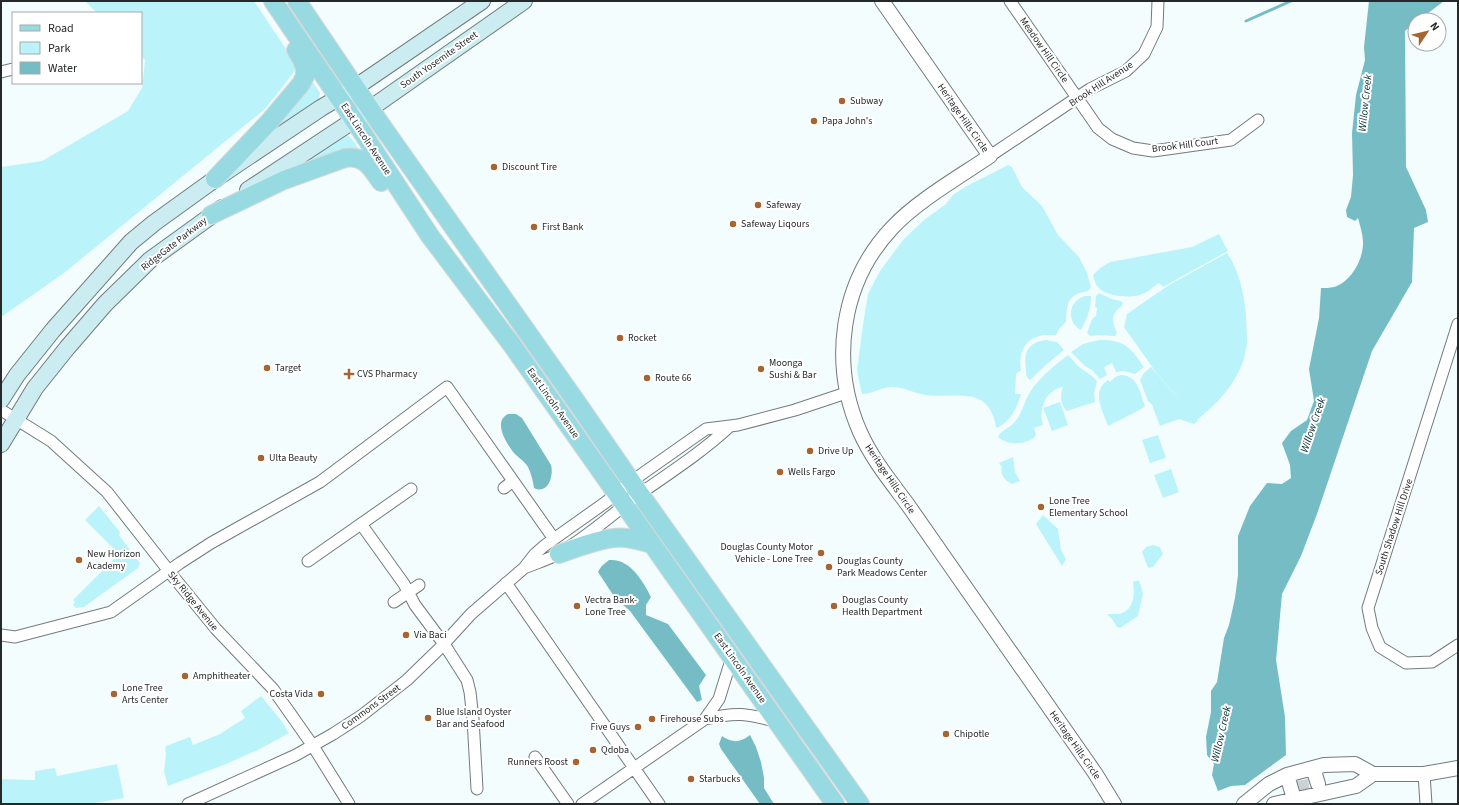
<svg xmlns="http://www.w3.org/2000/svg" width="1459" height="805" viewBox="0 0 1459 805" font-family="'Source Sans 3',sans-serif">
  <rect width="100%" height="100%" fill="#f3fdfe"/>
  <path fill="#bbf3fa" d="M85,1H254L298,67L265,109L64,273L1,317V167L42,161L128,111L142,88L145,60L141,56V13H97Z
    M311,79L320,93L318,101L266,137Z
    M346,134L352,139L359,149L357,151L290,170Z
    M1008,165L1012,167L1022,187L1042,206L1058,235L1079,257L1087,273L1091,287L1088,291C1067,295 1067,303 1066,322L1059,329L1056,335C1051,336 1045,334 1040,336C1024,339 1018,355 1021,370L1016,374L1015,394H1021C1017,408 1011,421 997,428L996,427C989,384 955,399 925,395C913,393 904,387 892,387C882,387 872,394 862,394L860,386L857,370L864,318L868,294L880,271L903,240L924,220L946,204L953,195L965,187Z
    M1219,234L1228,251L1163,287L1159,283C1153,287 1147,293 1140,295C1129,298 1106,297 1098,287C1095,284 1094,279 1093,275L1100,268L1110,262L1192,247Z
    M1227,253C1239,270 1244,294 1246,314C1246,323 1247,333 1247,342C1245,374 1221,401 1197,420L1155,371L1124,327L1127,314L1169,285Z
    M1099,293L1112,299L1121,301L1123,303C1122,307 1120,307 1117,310C1110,318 1114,325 1117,333L1115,336L1102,335L1090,336L1087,333L1092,319L1096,316L1097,308L1095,307L1096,296Z
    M1085,296H1091C1091,308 1087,319 1081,330C1066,322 1068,301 1085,296Z
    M1046,340L1057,342L1064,350L1047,364L1030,380C1026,377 1026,374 1026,369C1023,353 1028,342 1046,340Z
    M1099,340C1125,340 1130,347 1144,367L1135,374L1124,371L1116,372L1112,363L1104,367L1107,375L1100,379L1093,371L1085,366L1071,352L1083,344Z
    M1068,355L1079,367L1092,376L1097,381L1094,393L1095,402L1067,411C1060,405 1060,395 1063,387C1046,390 1038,409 1043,425L1034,428L1036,435L1034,438C1022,445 1009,446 998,437C1000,431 1009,428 1014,423C1022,414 1024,402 1030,392C1040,377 1054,366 1068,355Z
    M1151,367L1198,421L1194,424L1179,419L1160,426L1152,405L1148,401L1140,380L1144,373Z
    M1121,375C1138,376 1140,392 1145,406C1143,409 1114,423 1108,426C1102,409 1091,392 1108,380L1110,382L1115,377Z
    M1060,402L1068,425L1052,431L1043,408Z
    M1158,435L1166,458L1150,463L1142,440Z
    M1013,457L1015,472L1020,481L1012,484C1005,481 1000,475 1002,467L999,463Z
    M1171,469L1179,492L1163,498L1154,475Z
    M99,506L120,532L119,535L140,563L138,568L84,607L76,608L73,605L75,602L73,600L119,554L85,520Z
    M1043,515L1058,529L1061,550L1066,559L1062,566L1036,524Z
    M1153,545L1160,547L1163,554L1153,567L1148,568L1142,552L1146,547Z
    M1139,580L1143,594L1138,616L1120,628L1117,627L1112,619L1107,614C1111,614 1115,614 1119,614C1134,611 1135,594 1133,582Z
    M261,696L280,719L289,733L260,749L226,764L168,786L164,771L166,754L165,748L166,746L190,737L193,745L220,734L245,718L241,711Z
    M117,764L124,798L89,804H1V779L35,780V771L55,768L57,776Z"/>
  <path fill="#76bcc5" d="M1369,1H1444L1419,20H1415V23L1405,31L1406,167L1426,210L1428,222L1414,228L1412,282L1372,351L1317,514L1301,556L1282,594L1276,660L1285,717L1286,755L1245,785L1231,786L1218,791L1212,775L1214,764L1207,755L1206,737L1211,712V691L1217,682L1224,638L1229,625L1235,598L1238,575V536L1250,506L1267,483L1282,484L1291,478L1290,465L1282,443L1291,431L1307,420L1314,401L1309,369L1319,318L1321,288C1325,288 1330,288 1334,287C1351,282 1363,260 1363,243C1363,234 1360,226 1358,218L1355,221L1347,217L1346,210L1351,197L1353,175L1352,133L1356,95L1365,60L1364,47Z
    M508,414H516L522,418L551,465C554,476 548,495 534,488C533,481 531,473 528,467C524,460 515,456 511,449C504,439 494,421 508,414Z
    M609,560C630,558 643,581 651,597L646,605V615L668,624L706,675L699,686L702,700L697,702L630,611L615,598L598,572C601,566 604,564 609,560Z
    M750,735L756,747L761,762L764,778V788L774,804H760L721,749L719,744L722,736C732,743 740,743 750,735Z"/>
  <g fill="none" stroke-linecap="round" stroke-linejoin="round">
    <path stroke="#76bcc5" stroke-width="3" d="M1246,21L1291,1"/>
    <path stroke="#cad3d4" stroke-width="14" stroke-dasharray="14 7" stroke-linecap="butt" d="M1298,788L1309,786"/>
    <defs>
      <path id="minor" d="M1010,1L1098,128L1112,139L1133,148L1153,151L1231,140L1258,120
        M1,72L13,69
        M990,156L1090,89L1126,71L1144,54L1157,27L1158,1
        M1458,324L1368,608L1372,628L1380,647L1406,663L1432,662L1458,645
        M1,410L51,441L107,492L176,580L216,629L273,689L313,746L349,804
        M504,488L513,481
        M361,524L404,584L415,605L444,644L467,680L470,692L473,719L477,789
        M308,561L411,489
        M524,568C536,563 547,560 558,554C588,537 613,513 641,493C671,472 702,452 729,427
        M506,583L659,804
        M394,602L419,585
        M1,635L15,637L111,612L180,563L211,543L320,482L447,387L554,539
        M705,719C736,712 747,713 777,722
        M535,757L568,804
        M1424,774L1426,804
        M188,804L296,755L333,734L361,716L407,680L439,649L471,614L524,568L535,554L544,546L606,502L632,481L706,429L738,425L795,410L846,393
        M582,804L705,719L719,699L732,657"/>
      <path id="tertiary" d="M882,1L990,156C959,177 917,201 892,228C840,283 830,364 860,432C872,459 891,482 908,505L1095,773L1114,804
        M1313,768L1318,784
        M1287,775L1294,799
        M1244,804L1269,784L1287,775L1324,765L1355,764L1373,774H1424L1458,768
        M1274,804L1356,786L1373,774"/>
      <path id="secondary" d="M248,190L354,120L524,1
        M1,400L17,375L53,330L131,242L154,223L215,179L321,108L356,87L482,1
        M1,444L35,388L67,348L105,304L150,260L222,208"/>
      <path id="primary" d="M273,1L354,120L430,236L512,345L835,804
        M297,1L370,109L573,397L640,494L860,804
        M215,179L269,122L301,84L305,76V68L301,58L296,50
        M211,215L284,180L345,158C365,155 371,168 381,182
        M559,554C577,548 595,540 614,538C627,536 640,541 652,544"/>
    </defs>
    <use href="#minor" stroke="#737b7c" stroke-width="13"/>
    <use href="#tertiary" stroke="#737b7c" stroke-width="16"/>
    <use href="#secondary" stroke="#737b7c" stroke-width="18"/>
    <use href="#primary" stroke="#d8d8d9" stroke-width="20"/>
    <use href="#minor" stroke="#fff" stroke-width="11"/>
    <use href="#tertiary" stroke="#fff" stroke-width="14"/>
    <use href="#secondary" stroke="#cbedf1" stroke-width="16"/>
    <use href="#primary" stroke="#98dae2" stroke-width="18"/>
  </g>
  <g fill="#a66431" stroke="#fff" stroke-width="1.5">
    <circle cx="842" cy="101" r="4"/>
    <circle cx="814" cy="121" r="4"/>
    <circle cx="494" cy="167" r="4"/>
    <circle cx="758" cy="205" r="4"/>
    <circle cx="733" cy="224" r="4"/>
    <circle cx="534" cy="227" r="4"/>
    <circle cx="620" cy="338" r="4"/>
    <circle cx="267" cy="368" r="4"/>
    <circle cx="761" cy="369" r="4"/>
    <path d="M347 368h4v4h4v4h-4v4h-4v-4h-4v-4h4z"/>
    <circle cx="647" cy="378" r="4"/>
    <circle cx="810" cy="451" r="4"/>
    <circle cx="261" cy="458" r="4"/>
    <circle cx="780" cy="472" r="4"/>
    <circle cx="1041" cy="507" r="4"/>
    <circle cx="821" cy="553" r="4"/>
    <circle cx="79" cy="560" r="4"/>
    <circle cx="829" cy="567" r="4"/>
    <circle cx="577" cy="606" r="4"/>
    <circle cx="834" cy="606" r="4"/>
    <circle cx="406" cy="635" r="4"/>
    <circle cx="185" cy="676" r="4"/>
    <circle cx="114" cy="694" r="4"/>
    <circle cx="321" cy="694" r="4"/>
    <circle cx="428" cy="718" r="4"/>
    <circle cx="652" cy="719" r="4"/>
    <circle cx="638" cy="727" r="4"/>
    <circle cx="946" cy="734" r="4"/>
    <circle cx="593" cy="750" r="4"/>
    <circle cx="576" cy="762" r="4"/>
    <circle cx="691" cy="779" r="4"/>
  </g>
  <g text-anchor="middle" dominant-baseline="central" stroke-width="4" stroke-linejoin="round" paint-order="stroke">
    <g font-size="10" fill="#26292a" stroke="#fff">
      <text transform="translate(1044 50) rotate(55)">Meadow Hill Circle</text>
      <text transform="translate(439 60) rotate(-35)">South Yosemite Street</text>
      <text transform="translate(1101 84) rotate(-33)">Brook Hill Avenue</text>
      <text transform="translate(963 118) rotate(55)">Heritage Hills Circle</text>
      <text transform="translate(366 139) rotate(57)">East Lincoln Avenue</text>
      <text transform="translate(1185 145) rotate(-7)">Brook Hill Court</text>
      <text transform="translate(174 244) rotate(-38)">RidgeGate Parkway</text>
      <text transform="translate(553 403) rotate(55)">East Lincoln Avenue</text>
      <text transform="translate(890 479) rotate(56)">Heritage Hills Circle</text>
      <text transform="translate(1394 527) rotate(-72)">South Shadow Hill Drive</text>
      <text transform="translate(193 601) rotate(51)">Sky Ridge Avenue</text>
      <text transform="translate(740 668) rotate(55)">East Lincoln Avenue</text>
      <text transform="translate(371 707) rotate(-36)">Commons Street</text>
      <text transform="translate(1075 745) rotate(55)">Heritage Hills Circle</text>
    </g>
    <g font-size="10" fill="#26292a" stroke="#fff" text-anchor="start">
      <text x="850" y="101">Subway</text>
      <text x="822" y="121">Papa John's</text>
      <text x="502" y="167">Discount Tire</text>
      <text x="766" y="205">Safeway</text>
      <text x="741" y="224">Safeway Liqours</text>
      <text x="542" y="227">First Bank</text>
      <text x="628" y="338">Rocket</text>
      <text x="769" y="363">Moonga<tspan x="769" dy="12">Sushi &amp; Bar</tspan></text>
      <text x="275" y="368">Target</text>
      <text x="357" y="374">CVS Pharmacy</text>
      <text x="655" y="378">Route 66</text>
      <text x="818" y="451">Drive Up</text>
      <text x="269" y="458">Ulta Beauty</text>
      <text x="788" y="472">Wells Fargo</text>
      <text x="1049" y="501">Lone Tree<tspan x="1049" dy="12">Elementary School</tspan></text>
      <text x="813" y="547" text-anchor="end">Douglas County Motor<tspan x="813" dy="12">Vehicle - Lone Tree</tspan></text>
      <text x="87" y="554">New Horizon<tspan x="87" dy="12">Academy</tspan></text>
      <text x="837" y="561">Douglas County<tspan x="837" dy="12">Park Meadows Center</tspan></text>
      <text x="585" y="600">Vectra Bank-<tspan x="585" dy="12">Lone Tree</tspan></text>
      <text x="842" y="600">Douglas County<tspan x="842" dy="12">Health Department</tspan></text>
      <text x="414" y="635">Via Baci</text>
      <text x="193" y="676">Amphitheater</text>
      <text x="122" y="688">Lone Tree<tspan x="122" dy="12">Arts Center</tspan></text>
      <text x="313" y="694" text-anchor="end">Costa Vida</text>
      <text x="436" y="712">Blue Island Oyster<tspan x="436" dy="12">Bar and Seafood</tspan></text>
      <text x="660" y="719">Firehouse Subs</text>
      <text x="630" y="727" text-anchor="end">Five Guys</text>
      <text x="954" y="734">Chipotle</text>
      <text x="601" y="750">Qdoba</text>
      <text x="568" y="762" text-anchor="end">Runners Roost</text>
      <text x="699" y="779">Starbucks</text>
    </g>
    <g font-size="11" font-style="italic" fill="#0e3236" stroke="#fff">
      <text transform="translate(1365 103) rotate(-84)">Willow Creek</text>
      <text transform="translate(1313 425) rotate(-71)">Willow Creek</text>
      <text transform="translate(1221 734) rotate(-77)">Willow Creek</text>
    </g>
  </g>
  <rect width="1459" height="805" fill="none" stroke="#26292a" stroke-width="4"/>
  <rect x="12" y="12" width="130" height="72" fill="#ffffff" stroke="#a8a9aa"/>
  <rect x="20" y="25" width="20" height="6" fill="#98dae2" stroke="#a8a9aa"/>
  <text x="48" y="32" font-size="12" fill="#26292a">Road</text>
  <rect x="20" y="42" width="20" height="12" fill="#bbf3fa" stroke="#a8a9aa"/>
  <text x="48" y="52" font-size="12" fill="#26292a">Park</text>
  <rect x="20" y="62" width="20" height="12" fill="#76bcc5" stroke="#a8a9aa"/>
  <text x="48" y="72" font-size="12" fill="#26292a">Water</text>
  <g transform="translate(1427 32) rotate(55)"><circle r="19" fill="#ffffff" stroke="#a8a9aa"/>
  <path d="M0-3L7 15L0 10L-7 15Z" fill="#a66431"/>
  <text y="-6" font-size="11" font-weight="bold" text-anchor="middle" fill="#26292a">N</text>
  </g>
</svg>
